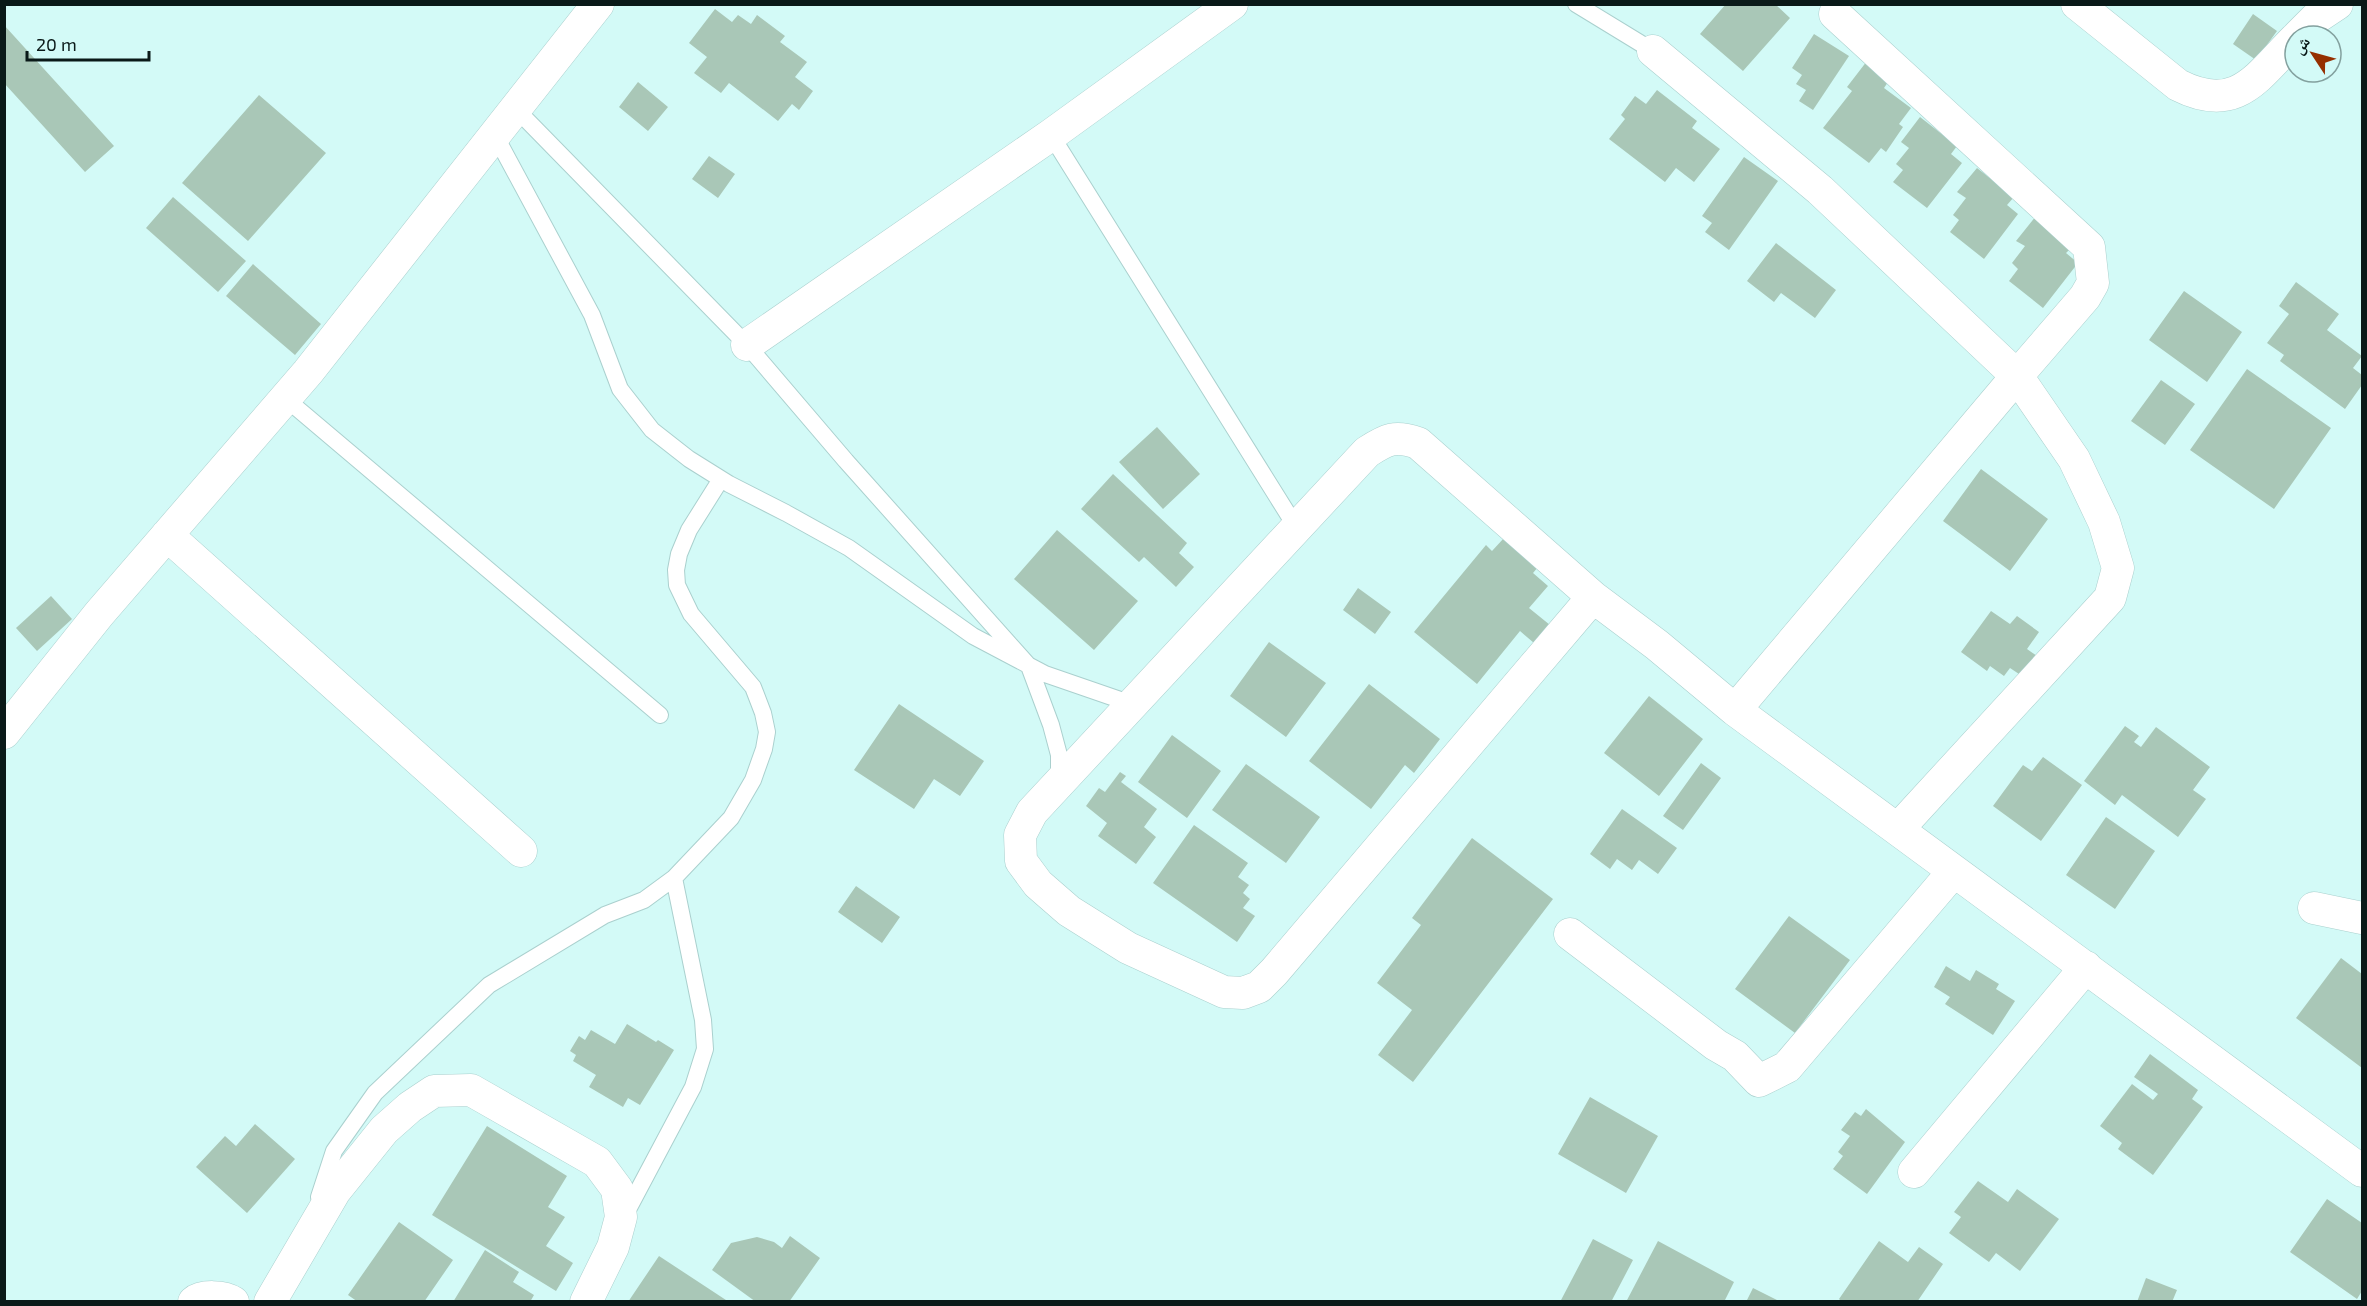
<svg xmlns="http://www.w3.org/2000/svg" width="2367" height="1306" viewBox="0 0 2367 1306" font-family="'Exo 2','Noto Naskh Arabic',sans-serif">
  <rect width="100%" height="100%" fill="#d3faf7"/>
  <path fill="#a9c7b7" d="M1726,4H1775L1790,18L1743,71L1700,34Z
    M715,9L732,22L738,15L751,24L757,15L785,36L780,42L807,62L795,77L813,91L799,110L792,104L778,121L729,83L721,93L694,73L707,57L689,43Z
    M2253,14L2277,31L2256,60L2233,44Z
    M4,25L114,146L85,172L4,83Z
    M1814,34L1849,56L1813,110L1799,101L1806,90L1796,84L1802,75L1792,68Z
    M1867,61L1890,79L1884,88L1911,108L1899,124L1903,127L1886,152L1881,148L1869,163L1823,128L1852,91L1847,87Z
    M638,82L668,107L648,131L619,107Z
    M1657,90L1697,121L1692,128L1720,149L1694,182L1676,168L1665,182L1609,139L1625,119L1621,115L1635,96L1646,104Z
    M259,95L326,153L248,241L182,183Z
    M1920,117L1957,146L1951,154L1962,163L1927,208L1893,182L1903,170L1896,164L1909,148L1901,142Z
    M709,156L735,174L718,198L692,179Z
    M1744,157L1778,181L1729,250L1705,232L1712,223L1702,216Z
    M1977,168L2014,197L2007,205L2018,214L1984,259L1950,232L1959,220L1953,215L1966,198L1957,192Z
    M173,197L246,261L218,292L146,228Z
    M2036,216L2073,246L2066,253L2078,263L2043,308L2009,281L2018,269L2012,263L2025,246L2016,241Z
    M1776,243L1836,290L1815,318L1781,293L1774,302L1747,281Z
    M253,264L321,324L295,355L226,296Z
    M2296,282L2339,314L2327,330L2362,356L2353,368L2362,375V385L2345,409L2280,361L2284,355L2267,343L2289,314L2279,306Z
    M2184,291L2242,332L2207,382L2149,340Z
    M2247,369L2331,428L2274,509L2190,450Z
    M2161,380L2195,404L2165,445L2131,421Z
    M1157,427L1200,474L1163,509L1119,462Z
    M1981,469L2048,519L2010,571L1943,521Z
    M1113,474L1187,543L1179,553L1194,567L1176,587L1144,557L1139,562L1081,509Z
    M1057,530L1138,601L1094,650L1014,579Z
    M1504,538L1538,567L1533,573L1548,586L1529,608L1550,625L1534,643L1520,631L1477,684L1414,632L1486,545L1492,551Z
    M1358,588L1391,612L1375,634L1343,610Z
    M51,596L72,619L37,651L16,628Z
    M1991,611L2010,624L2017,616L2039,632L2027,649L2037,656L2022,676L2010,668L2004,676L1990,666L1987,671L1961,652Z
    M1269,642L1326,683L1286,737L1230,696Z
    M1369,684L1440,739L1414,773L1405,765L1371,809L1309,761Z
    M1649,696L1703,739L1659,796L1604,753Z
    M899,704L984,761L960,796L934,779L914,809L854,770Z
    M2125,726L2139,736L2134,742L2141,747L2156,727L2210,767L2193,790L2206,799L2178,837L2122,795L2115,805L2084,781Z
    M1172,735L1221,771L1187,818L1138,782Z
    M2043,757L2082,785L2041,841L1993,806L2023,765L2032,771Z
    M1701,763L1721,778L1683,830L1663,816Z
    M1246,764L1320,817L1286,863L1212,810Z
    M1120,772L1126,776L1121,782L1157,809L1144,827L1156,837L1136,864L1098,836L1107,823L1086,806L1099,788L1105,792Z
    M1622,809L1677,848L1658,874L1639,860L1632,870L1617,859L1610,869L1590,854Z
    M2106,817L2155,851L2115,909L2066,875Z
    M1194,825L1248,863L1238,877L1249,885L1243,893L1250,899L1243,908L1255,916L1237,942L1153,883Z
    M1472,838L1553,899L1413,1082L1378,1055L1412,1010L1377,983L1421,925L1412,918Z
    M856,886L900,917L882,943L838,912Z
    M1789,916L1850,960L1795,1033L1735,989Z
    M2341,958L2362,974V1068L2296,1018Z
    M1946,966L1970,981L1976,970L1999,984L1996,989L2015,1001L1993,1035L1945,1004L1950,997L1934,987Z
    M627,1024L656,1042L658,1040L674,1050L640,1105L628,1098L623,1107L589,1087L596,1075L573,1061L576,1055L570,1051L579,1036L585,1040L591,1030L615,1044Z
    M2150,1054L2198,1090L2192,1099L2203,1107L2153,1175L2118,1149L2122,1143L2100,1126L2132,1084L2153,1100L2158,1094L2134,1077Z
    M1590,1097L1658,1136L1626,1193L1558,1154Z
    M1866,1109L1905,1142L1867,1194L1833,1169L1843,1156L1838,1152L1850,1136L1841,1130L1855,1112L1861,1116Z
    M255,1124L295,1159L247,1213L196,1167L225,1136L236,1146Z
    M487,1126L567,1176L548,1207L565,1217L546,1246L573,1263L556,1291L432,1215Z
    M1978,1181L2008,1202L2017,1189L2059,1219L2020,1271L1996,1253L1989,1262L1949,1233L1961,1217L1954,1212Z
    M2327,1199L2362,1223V1291L2357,1299L2290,1252Z
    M399,1222L453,1260L424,1302H358L348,1295Z
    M790,1236L820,1258L789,1302H756L712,1270L731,1243L757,1237L774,1242L782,1248Z
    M1593,1239L1633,1260L1611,1302H1560Z
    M1658,1241L1734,1282L1724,1302H1626Z
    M1879,1241L1908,1262L1919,1247L1943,1264L1917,1302H1842L1839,1299Z
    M485,1250L519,1272L513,1282L534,1295L530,1302H453Z
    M659,1256L729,1302H628Z
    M2146,1278L2177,1290L2172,1302H2137Z
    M1753,1288L1781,1302H1746Z"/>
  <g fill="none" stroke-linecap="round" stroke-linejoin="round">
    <defs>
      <path id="lane" d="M1576,4L1653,51
        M516,109L747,345L846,461L1029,666L1051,725L1059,755V782
        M495,135L592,315L620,389L652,430L689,459L729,484L786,513L849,548L973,636L1045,674L1132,704
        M1051,135L1296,527
        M285,398L660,715
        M319,1197L334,1151L375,1093L489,985L605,915L644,900L674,878L731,818L753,780L764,749L767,732L763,713L753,687L691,614L677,585L676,570L679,554L689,530L721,479
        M624,1217L693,1087L705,1049L703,1020L674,878"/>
      <path id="street" d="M2077,4L2178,85C2237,115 2257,77 2295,39
        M1835,14L2089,247L2093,283L2085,297L2017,376L2074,459L2104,522L2118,568L2110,598L1898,829
        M2298,36L2316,18L2337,4
        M1653,51L1820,190L2017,376L1735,710
        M747,345L1051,135L1232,4
        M167,535L521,851
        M1593,597L1274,972L1259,987L1243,993L1224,992L1128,948L1069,911L1038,884L1021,861L1020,835L1032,812L1367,452C1387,439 1395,435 1418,443L1593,597L1657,645L1735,710L2362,1171
        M4,733L99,614L308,372L598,4
        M2314,908L2362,918
        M1570,934L1716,1045L1735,1056L1759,1081L1787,1067L1954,871
        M1914,1172L2086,967
        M194,1302C202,1295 224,1296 233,1302
        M270,1302L335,1191L384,1130L410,1107L434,1091L471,1090L597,1162L617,1189L621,1217L613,1247L586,1302"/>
    </defs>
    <use href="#lane" stroke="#aad0ce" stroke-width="18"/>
    <use href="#street" stroke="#aad0ce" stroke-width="33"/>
    <use href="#lane" stroke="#fff" stroke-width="16"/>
    <use href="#street" stroke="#fff" stroke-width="32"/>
  </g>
  <rect width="2367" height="1306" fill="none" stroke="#0a1918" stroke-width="12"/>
  <g transform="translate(2313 54) rotate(306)"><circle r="28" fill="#d3faf7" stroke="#83a09e" stroke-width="1.5"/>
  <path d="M0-4.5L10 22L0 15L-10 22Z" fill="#952f00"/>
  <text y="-9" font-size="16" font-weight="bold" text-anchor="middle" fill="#0a1918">ش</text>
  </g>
  <path d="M27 51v9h122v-9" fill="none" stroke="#0a1918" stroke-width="3"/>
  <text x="36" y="51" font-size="18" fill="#0a1918" stroke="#d3faf7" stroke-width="4.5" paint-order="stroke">20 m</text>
</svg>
